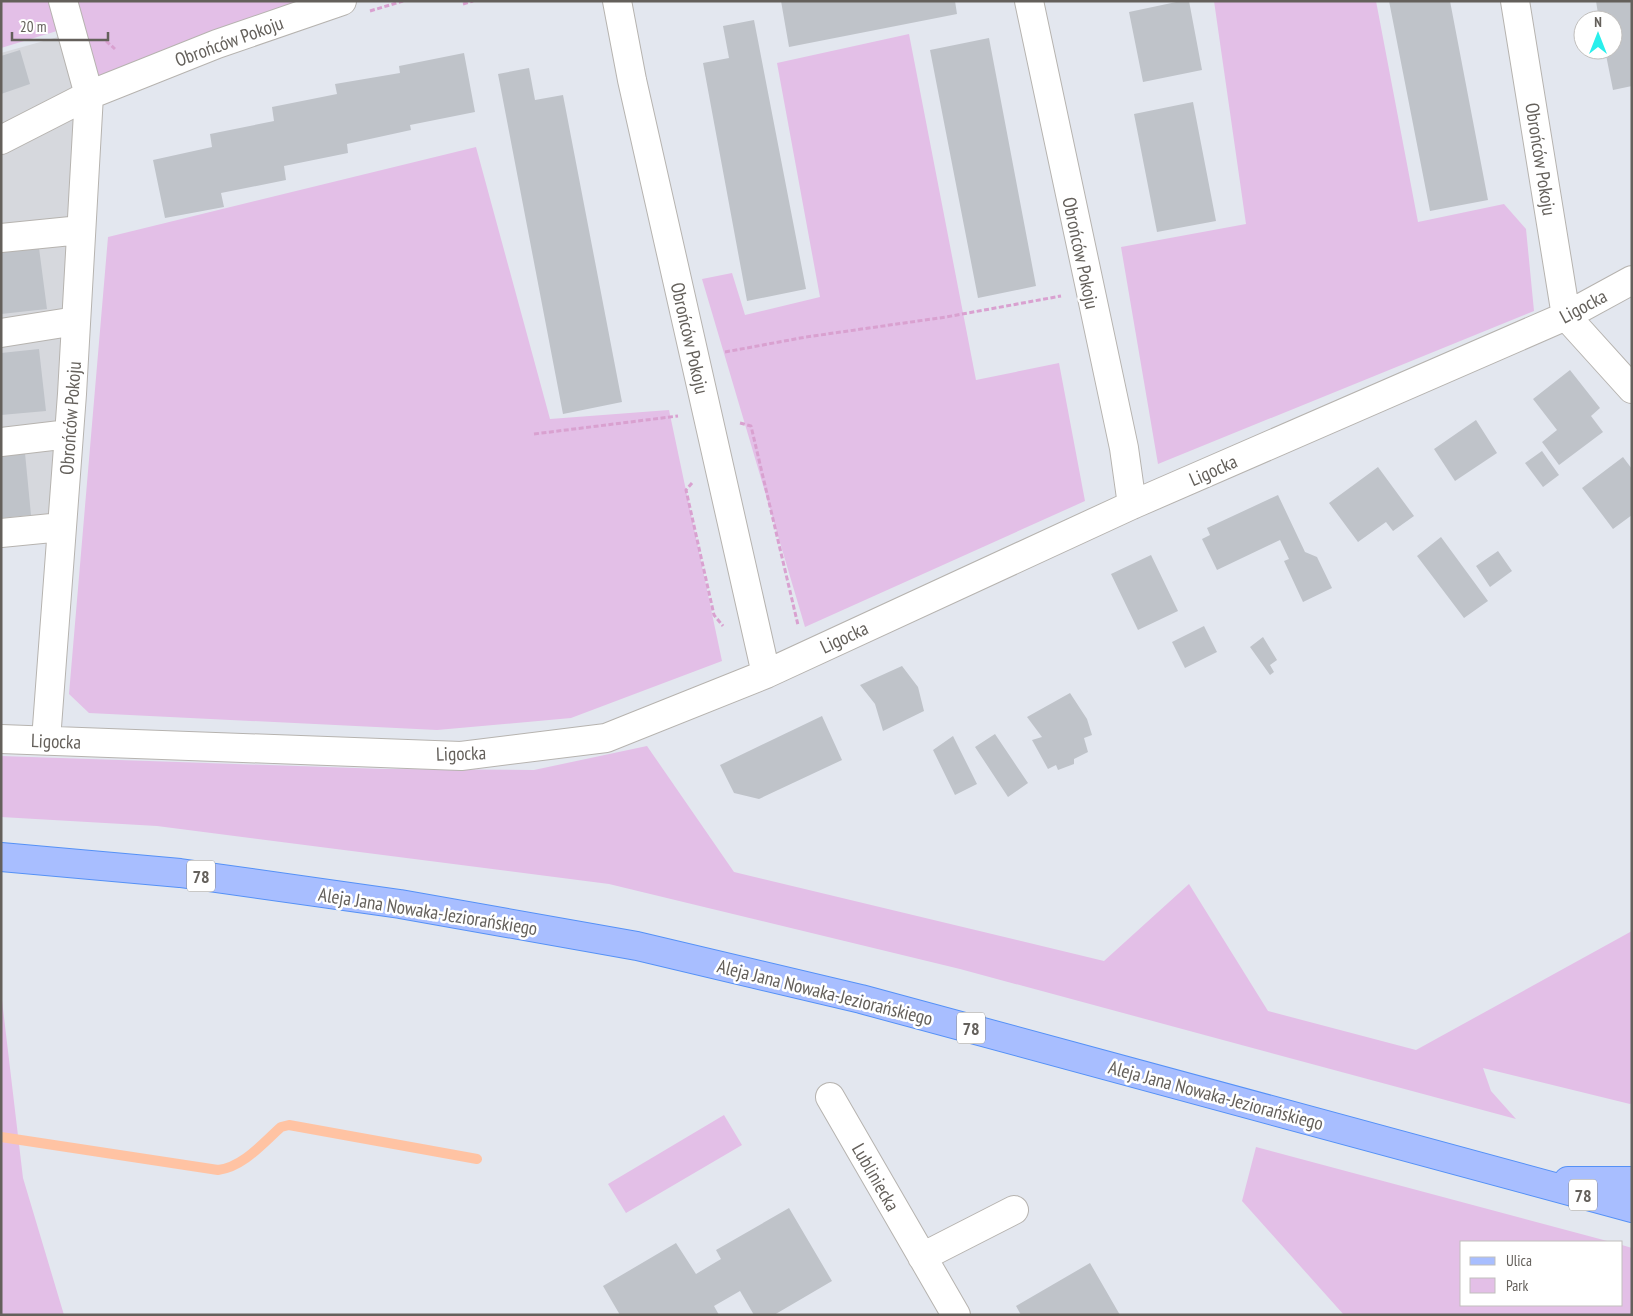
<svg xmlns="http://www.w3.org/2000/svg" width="1633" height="1316" viewBox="0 0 1633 1316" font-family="'PT Sans Narrow',sans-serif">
  <rect width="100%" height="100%" fill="#e3e7ef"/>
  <path fill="#d6d8dd" d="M65,35L81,89L57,521L1,525V53Z"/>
  <path fill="#e3bfe7" d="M1,1H342L89,95L70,27L1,48Z
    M1214,1H1376L1418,222L1504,204L1526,229L1534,311L1158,464L1121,247L1246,224Z
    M909,34L976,380L1059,363L1085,501L805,627L702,279L732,273L745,315L820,297L777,63Z
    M476,147L550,419L669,410L722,661L571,718L437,730L89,713L69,694L108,237Z
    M647,746L734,872L1104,961L1189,884L1268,1011L1416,1050L1632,931V1103L1630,1104L1483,1068L1491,1091L1516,1119L960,969L609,884L157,826L1,817V756L384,769L534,770Z
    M1,992L23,1178L64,1315H1Z
    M724,1115L742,1145L626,1213L608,1184Z
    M1256,1147L1611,1242H1462V1305H1622V1245L1632,1248V1315H1344L1242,1201Z"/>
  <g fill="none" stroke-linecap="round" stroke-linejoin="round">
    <path stroke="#ffc3a3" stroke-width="10" d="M1,1137L218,1170C243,1167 263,1143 281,1127L289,1125L477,1159"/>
  </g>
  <path fill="#bfc3c9" d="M781,1H955L957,14L789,47Z
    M1181,1H1189L1202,70L1143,82L1129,12Z
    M1389,1H1450L1488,200L1430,211Z
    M1596,1H1632V86L1613,90L1605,50H1613V20H1599Z
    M754,20L806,289L747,301L703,63L729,58L723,26Z
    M989,38L1036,286L978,298L930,50Z
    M20,50L30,84L1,94V56Z
    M464,53L475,112L410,125L411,130L347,144L348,153L284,166L286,180L221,193L224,207L165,218L153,160L212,147L210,134L274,121L272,107L337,94L335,84L400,73L399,66Z
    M529,68L535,100L563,95L622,402L563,414L498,74Z
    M1193,102L1216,221L1157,232L1134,114Z
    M39,248L47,309L1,314V252Z
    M39,349L46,411L1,415V353Z
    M1570,370L1600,408L1591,416L1603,432L1559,465L1542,442L1557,430L1533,399Z
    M1476,420L1497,453L1455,481L1434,449Z
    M1542,451L1559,475L1543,487L1525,463Z
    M25,453L31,515L1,518V455Z
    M1623,457L1632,469V515L1613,529L1582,488Z
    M1378,467L1414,516L1393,531L1386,522L1358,542L1329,503Z
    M1278,495L1305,552L1317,557L1332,588L1303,602L1284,561L1289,559L1280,540L1217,570L1202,539L1210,535L1207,528Z
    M1441,537L1488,601L1464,618L1417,556Z
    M1498,551L1512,571L1490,587L1476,566Z
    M1151,555L1178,611L1138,630L1111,574Z
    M1204,626L1217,652L1185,668L1172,642Z
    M1263,637L1277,660L1270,665L1274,672L1270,675L1250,647Z
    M902,666L918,687L924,711L883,731L875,704L860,685Z
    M1070,693L1087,719L1092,735L1084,738L1088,752L1074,759V764L1058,770L1056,765L1048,769L1032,740L1042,737L1027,717Z
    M822,716L842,760L759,799L734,793L720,765Z
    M995,734L1028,783L1008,797L975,747Z
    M953,736L977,784L955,795L933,750Z
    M789,1208L832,1281L774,1315H754L740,1291L714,1306L719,1315H620L603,1286L676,1243L696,1274L721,1259L716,1250Z
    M1090,1263L1120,1315H1021L1016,1306Z"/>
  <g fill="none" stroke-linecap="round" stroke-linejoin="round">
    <defs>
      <path id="minor" d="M617,1L632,80L766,674
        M1029,1L1124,448L1132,505
        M1515,1L1566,316L1632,389
        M1,140L89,95L217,44L342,1
        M1,238L81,230
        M1,333L76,321
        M1,442L69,434
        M1,533L62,527
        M1,739L461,756L606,738L766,674L1132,505L1566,316L1632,280
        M46,740L72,394L89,95L63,1
        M830,1097L956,1315
        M922,1257L1014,1210"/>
      <path id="major" d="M1,857L180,873L400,904L637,946L861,999L1632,1208
        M1568,1181H1632"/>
    </defs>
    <use href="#minor" stroke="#b6b3af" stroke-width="30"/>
    <use href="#major" stroke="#5591f6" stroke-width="30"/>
    <path stroke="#d9a1d0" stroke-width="3" stroke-dasharray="5 2.5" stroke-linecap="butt" d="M463,4L473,1
      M370,11L403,1
      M106,41L115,49
      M725,352L806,337L946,317L1061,296
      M740,423L751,426L798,625
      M534,434L678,416
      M692,483L686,490L714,615L723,626"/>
    <use href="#minor" stroke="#fff" stroke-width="28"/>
    <use href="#major" stroke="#a8beff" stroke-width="28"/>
  </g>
  <g text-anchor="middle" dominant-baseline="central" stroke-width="5" stroke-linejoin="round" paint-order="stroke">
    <g fill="#fff" stroke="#92908c" stroke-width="1">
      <rect x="187" y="860.5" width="28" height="31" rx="4"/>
      <rect x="957" y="1012.5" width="28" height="31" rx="4"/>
      <rect x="1569" y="1179.5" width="28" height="31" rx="4"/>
    </g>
    <g font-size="18" font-weight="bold" fill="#64605b">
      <text x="201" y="876">78</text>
      <text x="971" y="1028">78</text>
      <text x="1583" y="1195">78</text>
    </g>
    <g font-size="19" fill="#64605b" stroke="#fff">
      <text transform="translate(229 41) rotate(-20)">Obrońców Pokoju</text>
      <text transform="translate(1541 159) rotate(81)">Obrońców Pokoju</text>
      <text transform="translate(1081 253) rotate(78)">Obrońców Pokoju</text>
      <text transform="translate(1583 306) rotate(-28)">Ligocka</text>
      <text transform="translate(690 338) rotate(77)">Obrońców Pokoju</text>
      <text transform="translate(70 418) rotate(-86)">Obrońców Pokoju</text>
      <text transform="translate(1213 470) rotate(-24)">Ligocka</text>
      <text transform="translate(844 637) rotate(-25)">Ligocka</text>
      <text transform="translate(56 741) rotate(2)">Ligocka</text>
      <text transform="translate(461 753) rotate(-2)">Ligocka</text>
      <text transform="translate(428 911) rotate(9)">Aleja Jana Nowaka-Jeziorańskiego</text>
      <text transform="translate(825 992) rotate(14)">Aleja Jana Nowaka-Jeziorańskiego</text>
      <text transform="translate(1216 1095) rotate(15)">Aleja Jana Nowaka-Jeziorańskiego</text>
      <text transform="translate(876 1177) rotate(60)">Lubliniecka</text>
    </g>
  </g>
  <rect width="1633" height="1316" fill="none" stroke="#64605b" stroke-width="5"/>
  <rect x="1460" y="1241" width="162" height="65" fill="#ffffff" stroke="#c1bfbd"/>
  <rect x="1470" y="1257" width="25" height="8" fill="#a8beff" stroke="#c1bfbd"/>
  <text x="1506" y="1266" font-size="15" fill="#64605b">Ulica</text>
  <rect x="1470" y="1278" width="25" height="15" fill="#e3bfe7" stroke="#c1bfbd"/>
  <text x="1506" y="1291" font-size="15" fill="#64605b">Park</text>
  <g transform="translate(1598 35)"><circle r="24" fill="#ffffff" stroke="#c1bfbd"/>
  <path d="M0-4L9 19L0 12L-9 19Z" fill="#29efec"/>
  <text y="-8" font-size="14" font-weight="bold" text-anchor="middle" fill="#64605b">N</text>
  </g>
  <path d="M12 32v8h96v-8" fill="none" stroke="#64605b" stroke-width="2.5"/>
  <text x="20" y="32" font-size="15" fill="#64605b" stroke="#ffffff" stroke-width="4" paint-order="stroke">20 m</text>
</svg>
